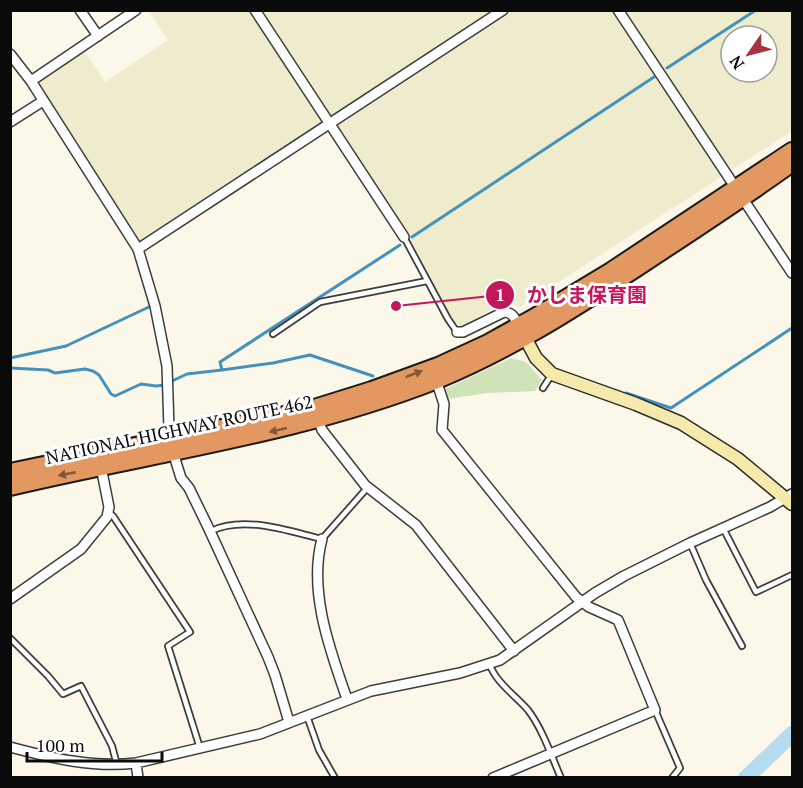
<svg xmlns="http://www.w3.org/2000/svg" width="803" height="788" viewBox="0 0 803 788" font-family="'PT Serif','Noto Sans JP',serif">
  <rect width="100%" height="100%" fill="#fcf8e9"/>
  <path fill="#efebcd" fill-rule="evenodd" d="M149,11H251L324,121L141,243L36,81L83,49L105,82L168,40Z
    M261,11H792V131L520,307L507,301L462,326L454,322L409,237ZM731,36H767V72H731Z"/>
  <path fill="#cfe2b8" d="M511,358L526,362L542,380L535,391L488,393L446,399L445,389Z"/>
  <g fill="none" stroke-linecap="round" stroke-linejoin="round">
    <path stroke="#4391bc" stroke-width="3" d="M667,68L756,10
      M412,237L654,77
      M10,358L66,346L151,306L150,303
      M10,368L48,370L55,373L85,369L93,371L99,375L111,394L115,396L141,384L156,386L165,385
      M222,370L273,363L310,355L373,376
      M172,381L187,374L222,370L220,362L400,245
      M626,393L671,408L792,328"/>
    <path stroke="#b4dbee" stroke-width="16" d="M746,778L792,734"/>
    <defs>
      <path id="lane" d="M404,237L448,319L457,332
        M273,334L320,302L427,281
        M543,388L552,374
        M108,512L113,516L190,632L168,646L200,748
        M723,528L756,592L792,575
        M211,531C244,515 288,531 322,539L368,487
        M690,543L706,580L742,646
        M10,638L48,676L63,694L81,686L112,746L117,765
        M489,663C496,683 515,695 528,710C543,730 551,755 561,778
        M655,710L680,768L672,778
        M307,716L319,750L335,778"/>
      <path id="street" d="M80,10L98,36
        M255,10L404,237
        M618,10L792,273
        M10,54L31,81L138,249L155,306L167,366L169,429L176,462L181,478L189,488L208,527L268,657L275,675L289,722
        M31,81L136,10
        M10,122L43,101
        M138,249L503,10
        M457,332H463L504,312C513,312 515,319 519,326
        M436,380L444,404L442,430L576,597L589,607L618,620L655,710L493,778
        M318,419L322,430L365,485L416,525L514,651
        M322,539C308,591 330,650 347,699
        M10,599L81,549L107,517L109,507L101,467
        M10,747C51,758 93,768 136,763L260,734L371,691L460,673L500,660L595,593L624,576L690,543L770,507L792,494
        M136,763L138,778"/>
      <path id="secondary" d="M522,332L536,358L552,374L636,404L681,423L738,459L792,504"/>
      <path id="highway" d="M10,472L308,410L372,390L438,366L488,343L533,318L611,271L792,151
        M10,487C153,453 300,434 437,380C510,350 572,310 638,267C690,233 742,199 792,163"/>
    </defs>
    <use href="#lane" stroke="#3d3d3d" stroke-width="8"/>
    <use href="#street" stroke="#3d3d3d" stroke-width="12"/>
    <use href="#secondary" stroke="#2c2c2c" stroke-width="15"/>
    <use href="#highway" stroke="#1b1b1b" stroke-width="20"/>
    <use href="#lane" stroke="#fff" stroke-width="4.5"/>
    <use href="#street" stroke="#fff" stroke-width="9"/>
    <use href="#secondary" stroke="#f5eaab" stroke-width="12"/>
    <use href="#highway" stroke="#e39761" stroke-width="16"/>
  </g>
  <defs><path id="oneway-solid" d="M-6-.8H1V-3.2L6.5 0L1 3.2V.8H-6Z" transform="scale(1.5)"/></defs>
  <g fill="#81583a">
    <use href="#oneway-solid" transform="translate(414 374) rotate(-21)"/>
    <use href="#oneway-solid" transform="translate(278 430) rotate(167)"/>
    <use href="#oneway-solid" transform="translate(67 474) rotate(169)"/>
  </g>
  <g text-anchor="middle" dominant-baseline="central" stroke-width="6" stroke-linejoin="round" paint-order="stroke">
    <g font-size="18" fill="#0a0a0a" stroke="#fff">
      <text transform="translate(179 429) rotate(-12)">NATIONAL HIGHWAY ROUTE 462</text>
    </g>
  </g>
  <path fill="none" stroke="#c2185b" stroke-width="2" d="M396 306L500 295"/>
  <g fill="#c2185b" stroke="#fff" stroke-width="2">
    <circle cx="396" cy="306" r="6"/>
    <circle cx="500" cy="295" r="15"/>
  </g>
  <g font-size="18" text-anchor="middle" font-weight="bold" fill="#fff">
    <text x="500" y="301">1</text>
  </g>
  <g font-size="20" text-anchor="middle" font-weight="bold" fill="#c2185b" stroke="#fff" stroke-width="6" stroke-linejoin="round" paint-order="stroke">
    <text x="587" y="302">かしま保育園</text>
  </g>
  <rect width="803" height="788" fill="none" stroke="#0a0a0a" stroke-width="24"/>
  <g transform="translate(749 54) rotate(235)"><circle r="28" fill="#ffffff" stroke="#9d9d9d" stroke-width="1.5"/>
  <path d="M0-4.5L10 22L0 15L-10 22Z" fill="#a8333e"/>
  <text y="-9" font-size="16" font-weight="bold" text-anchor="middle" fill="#0a0a0a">N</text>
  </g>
  <path d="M27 752v9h135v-9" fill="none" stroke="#0a0a0a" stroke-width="3"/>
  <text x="36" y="752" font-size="18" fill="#0a0a0a" stroke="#ffffff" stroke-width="4.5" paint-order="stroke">100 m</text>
</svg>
